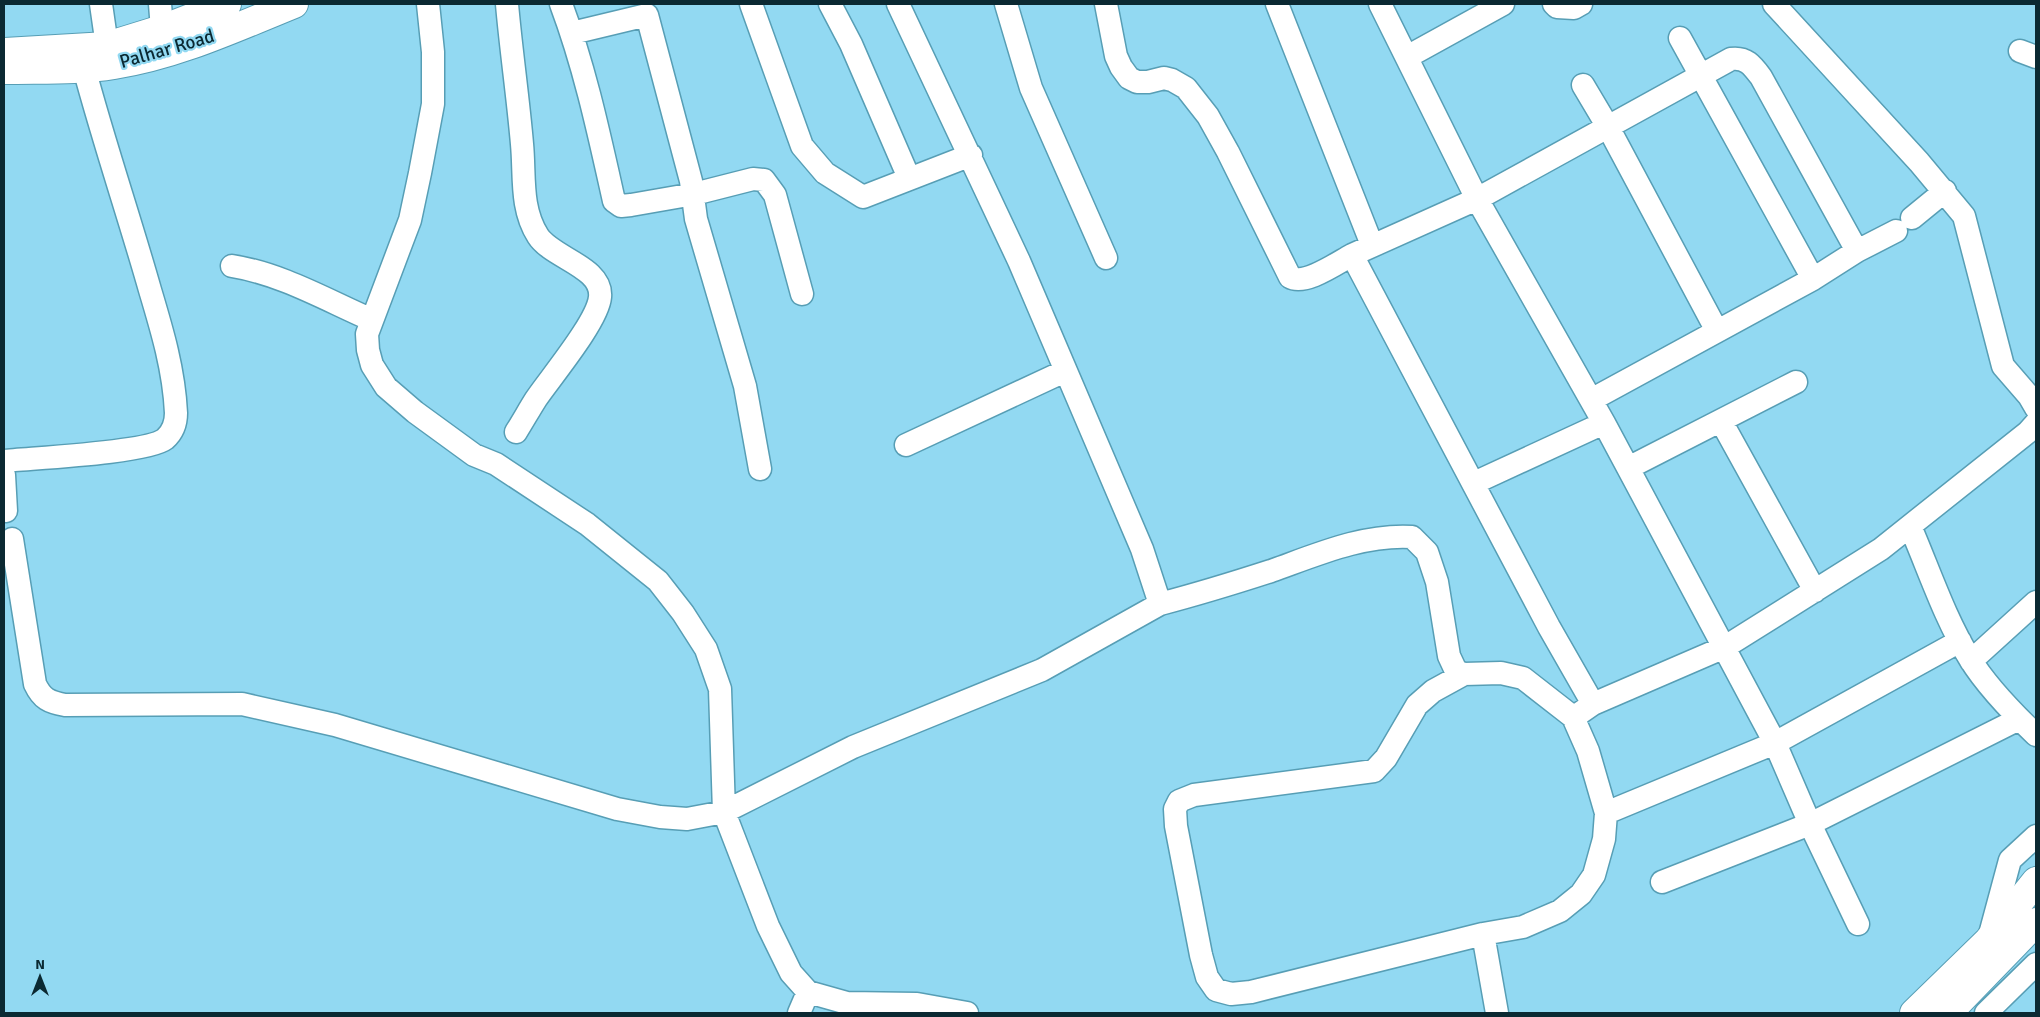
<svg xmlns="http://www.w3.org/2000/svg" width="2040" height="1017" viewBox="0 0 2040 1017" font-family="Signika,sans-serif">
  <rect width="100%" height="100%" fill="#92d9f2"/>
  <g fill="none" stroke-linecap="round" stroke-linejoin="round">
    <defs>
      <path id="minor" d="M101,4L107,46
        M160,4L162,29L167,44
        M428,4L433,52V104L420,173L410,220L367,334L368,350L372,365L386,387L415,412L474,455L496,464L587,524L658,581L683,613L706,649L720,689L724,812L768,926L791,973L808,992L847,1003L917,1004L967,1013
        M507,4C511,50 518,97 522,144C525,175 520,208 538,236C552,258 603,267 600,297C598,321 551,377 536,399C529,410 523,421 516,432
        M561,4C585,68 599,134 614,201L621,206L631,205L694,194L753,179L764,180L775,195L802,294
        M751,4L802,146L825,173L863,197L971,155
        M830,4L851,44L909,178
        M1006,4L1031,88L1106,258
        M1106,4L1116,56L1121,67L1129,78L1137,82H1148L1164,78L1172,80L1186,88L1208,116L1228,152L1290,277C1305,286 1337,263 1352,255
        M1277,4L1372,245
        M1380,4L1477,199L1604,423L1775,743L1810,824L1858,924
        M1554,4L1557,7L1574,8L1581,4
        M1774,4L1919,162L1964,216L2003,366L2029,396L2036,408
        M572,33L647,15L691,181L696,219L745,386L760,469
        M1680,38L1813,279
        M2020,51L2036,57
        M1407,57L1503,4
        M1583,85L1608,127L1717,331
        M1912,218L1945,191
        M232,266C282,274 326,300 372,320
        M1591,400L1813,279L1857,251L1896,231
        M1721,421L1815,591
        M906,445L1065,371
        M4,461C32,458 147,453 165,439C173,432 176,424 176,413C174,370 162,330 150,290C129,216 104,143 84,68
        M1628,468L1796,382
        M4,475L6,511
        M1474,483L1604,423
        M1910,526C1929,570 1945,619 1970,659C1986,685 2014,714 2036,735
        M12,539L35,684C42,699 49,702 65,705L242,704L335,725L617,809L660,817L687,819L724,812L853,747L1042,670L1160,604L1142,549L1019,261L898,4
        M1160,604C1198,594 1234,583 1271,571C1316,555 1363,534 1412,537L1427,552L1437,582L1449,656L1456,671L1464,674L1501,673L1523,678L1573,717L1588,751L1606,813L1604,839L1594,875L1581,894L1560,911L1523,927L1483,934L1251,992L1231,994L1216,990L1207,977L1201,955L1176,826L1175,809L1179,801L1194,795L1374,771L1386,758L1417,705L1433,691L1464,674
        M1971,661L2036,602
        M1593,704L1549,627L1352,255L1477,199L1731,59C1746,57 1752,65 1761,77L1857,251
        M1580,713L1593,704L1725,647L1881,549L2028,432L2036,423
        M1606,813L1775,743L1960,641
        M1662,882L1810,824L2019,719
        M1483,934L1497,1013
        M1989,938L2010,860L2036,836
        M799,1013L808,992
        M1986,1013L2036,964"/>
      <path id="major" d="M5,52L107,46L162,29L227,4
        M4,70C40,69 78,71 114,65C177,55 235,28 294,4"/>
      <path id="highway" d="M1914,1013L1988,941L2036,881
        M1948,1013L2036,922"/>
    </defs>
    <use href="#minor" stroke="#579eb5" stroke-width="25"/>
    <use href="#major" stroke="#579eb5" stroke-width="30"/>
    <use href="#highway" stroke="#579eb5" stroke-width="30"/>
    <use href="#minor" stroke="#fff" stroke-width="22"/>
    <use href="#major" stroke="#fff" stroke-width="28"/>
    <use href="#highway" stroke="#fff" stroke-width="28"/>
  </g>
  <g text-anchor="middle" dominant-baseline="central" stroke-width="4.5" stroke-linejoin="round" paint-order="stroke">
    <g font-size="19" fill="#0b2932" stroke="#92d9f2">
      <text transform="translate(167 49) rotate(-16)">Palhar Road</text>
    </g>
  </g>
  <rect width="2040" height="1017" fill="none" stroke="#0b2932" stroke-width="10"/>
  <g transform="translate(40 977)" stroke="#92d9f2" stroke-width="4" paint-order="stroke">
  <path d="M0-4L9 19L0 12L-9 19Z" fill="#0b2932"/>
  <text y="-8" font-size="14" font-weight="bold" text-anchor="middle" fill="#0b2932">N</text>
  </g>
</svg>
